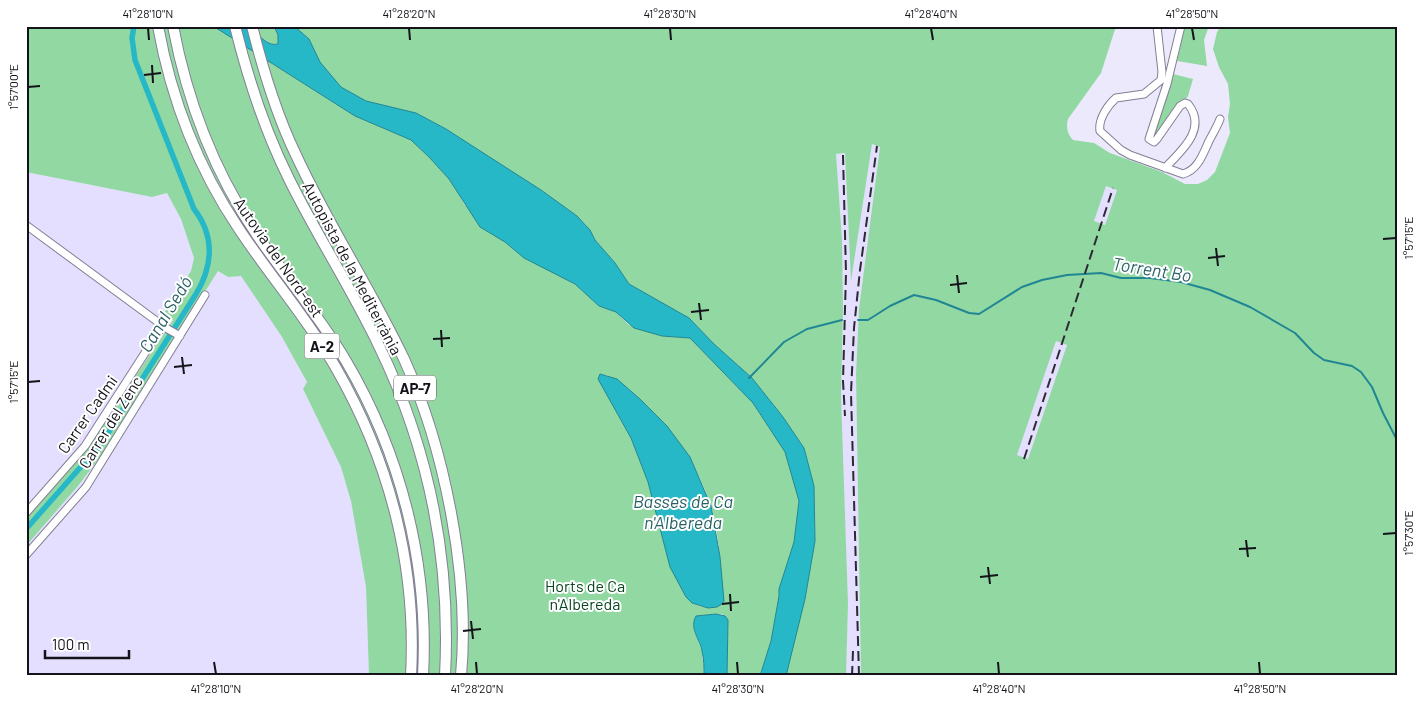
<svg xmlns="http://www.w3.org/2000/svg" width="1423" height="702" viewBox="0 0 1423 702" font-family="Barlow,sans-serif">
  <rect width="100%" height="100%" fill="#ece9fc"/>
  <path fill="#e4dffe" d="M872,144L880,146L859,309L856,374L861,676H846L848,604L841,395L843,311L836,154L845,153L851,277Z
    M26,172L152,197L167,193L181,219L194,258L191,270L164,313L174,320L92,442L26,519Z
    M1106,186L1117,189L1105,225L1094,221Z
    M218,271L228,277L241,276L282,337L307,382L303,390L341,467L351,501L366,587L369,676H26V546L78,486L106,449Z
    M1056,341L1067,345L1028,459L1017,455Z"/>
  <path fill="#92d8a2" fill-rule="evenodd" d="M26,26H213L355,116L411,140L429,157L449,179L459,194L464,204L519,254L575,284L599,306L616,312L629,325L662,336L690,338L753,403L785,452L799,501L794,542L779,589V596L771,641L760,676H727L728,620L722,614L699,616L694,631L702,651L704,676H369L366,587L351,501L341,467L303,389L307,382L282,337L241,276L228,277L218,271L106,449L78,486L26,546V519L92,442L173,320L164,313L191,271L194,258L181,219L167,193L152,197L26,172ZM606,375C623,382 637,396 650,409C677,437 699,469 711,506C720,537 721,572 722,604C711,611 694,607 686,597L648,482L631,438L598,379Z
    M249,26H274L278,35V44C266,47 258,33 249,26Z
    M294,26H1116L1101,73L1068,119C1066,127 1067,134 1073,140L1094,143L1110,153L1162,172L1185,184H1198L1207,180L1215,172L1230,133L1228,117L1230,104L1228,84L1219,67L1213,49L1217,32L1221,26H1397V676H861L856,374L859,309L880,147L872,144L851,281L845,153L836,154L842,240L843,311L841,395L848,604L846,676H786L805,599L815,541L814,486L804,448L783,417L752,378L714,344L689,318L629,284L615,263L595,240L586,225L577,216L541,190L446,129L416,113L366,101L341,87L320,62L309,39ZM1106,186L1117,190L1105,225L1094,221ZM1056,341L1067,345L1028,459L1017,455Z
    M1185,26H1209L1204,40L1207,66L1177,61Z
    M1173,74L1193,79L1188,96L1158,133L1155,132Z"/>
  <path fill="#27b8c7" stroke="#218693" d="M213,26H249C258,33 266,47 278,44V35L274,26H294L309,39L320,62L341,87L366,101L416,113L446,129L541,190L577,216L590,230L595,240L615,263L629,284L689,318L714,344L752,378L783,417L804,448L814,486L815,541L805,599L786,676H760L771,641L779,596V589L794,542L799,501L785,452L753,403L690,338L662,336L634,328L616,312L599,306L575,284L524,258L505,242L480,227L449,179L429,157L411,140L355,116Z
    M600,374L617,379L640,399L667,426L690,457L711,506L720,557L724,601L722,604L717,607L708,608L692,603L686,597L670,567L648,482L631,438L598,379Z
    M716,614L725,616L728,620L727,676H704C704,668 704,659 702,651C700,639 689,629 696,616Z"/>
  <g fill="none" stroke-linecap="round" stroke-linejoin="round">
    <path stroke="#218693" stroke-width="2" d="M858,320H868L890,306L914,295L936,300L969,313L979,314L1022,287L1042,280L1067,275L1101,273L1121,278H1150L1181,282L1210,290L1250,307L1295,333L1314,353L1324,360L1352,366L1361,372L1372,387L1383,413L1397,440
      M749,378L784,342L807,329L842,320"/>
    <path stroke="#27b8c7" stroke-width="5.5" d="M26,529L101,444L196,294C213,266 215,236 194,209L135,60L132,38L134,26"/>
    <defs>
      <path id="minor" d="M1157,26L1162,72L1161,80L1144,94L1116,98C1108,105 1098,119 1100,131L1121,150L1130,155L1183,174C1198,170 1203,154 1209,141C1213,133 1217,127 1220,119
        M1165,168C1181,151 1208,129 1188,104L1185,103L1180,106L1157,139L1154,142L1149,139L1167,84L1181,26
        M26,225L166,328L180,336
        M26,513L85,446L163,325
        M26,555L86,487L205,295"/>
      <path id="highway" d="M158,26C171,98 198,168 239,229C270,276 308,319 336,368C390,462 417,567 411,676
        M173,26C187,100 214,172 257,235C286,277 320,317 346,361C402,456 429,566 423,676
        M235,26C248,79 265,131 289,179C317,236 352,289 379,346C429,449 451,561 445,676
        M252,26C263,70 276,114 296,155C328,225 371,289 404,359C445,449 470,577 461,676"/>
    </defs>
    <use href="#minor" stroke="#827f94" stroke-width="9"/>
    <use href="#highway" stroke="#827f94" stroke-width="12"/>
    <use href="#minor" stroke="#fff" stroke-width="7"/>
    <use href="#highway" stroke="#fff" stroke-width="10"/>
    <path stroke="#2b2932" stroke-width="2" stroke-dasharray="10 5" stroke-linecap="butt" d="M843,155L846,273L843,381L845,416
      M1024,459L1113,188
      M852,676L853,651
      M859,676L851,393L854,328L860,270L877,146"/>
  </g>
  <path fill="none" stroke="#14131a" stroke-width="2" d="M148,28L149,40M409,28L410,40M670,28L671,40M931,28L933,40M1192,28L1194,40M152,65L153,83M144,75L161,73M28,87L40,86M1383,239L1396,238M1216,248L1218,266M1208,258L1225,256M957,275L959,293M950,285L967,283M699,303L701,320M691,312L709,310M441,330L442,347M433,339L450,338M182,357L184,374M174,367L192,365M28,382L40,381M1383,534L1396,533M1246,540L1248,557M1239,549L1256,548M988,567L990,584M980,577L998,575M730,594L731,611M722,604L739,602M471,621L473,639M463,631L481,629M214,662L216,674M476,662L477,674M737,662L738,674M998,662L999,674M1259,662L1260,674"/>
  <g text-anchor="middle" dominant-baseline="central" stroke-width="4" stroke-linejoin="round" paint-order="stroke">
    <g fill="#fff" stroke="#5a5a5f" stroke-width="1">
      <rect x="304.5" y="333.5" width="35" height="25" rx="4"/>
      <rect x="394" y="375.5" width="42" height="25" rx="4"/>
    </g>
    <g font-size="15" font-weight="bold" fill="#14131a">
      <text x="322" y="346">A-2</text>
      <text x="415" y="388">AP-7</text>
    </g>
    <g font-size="16" fill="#14131a" stroke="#fff">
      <text transform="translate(279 257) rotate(55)">Autovia del Nord-est</text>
      <text transform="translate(353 268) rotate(62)">Autopista de la Mediterrània</text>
      <text transform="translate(87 414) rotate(-55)">Carrer Cadmi</text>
      <text transform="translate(110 422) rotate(-58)">Carrer del Zenc</text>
    </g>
    <g font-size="16" fill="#0a4621" stroke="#fff">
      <text x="585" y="585">Horts de Ca<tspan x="585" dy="18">n'Albereda</tspan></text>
    </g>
    <g font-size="18" font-style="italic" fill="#2a6167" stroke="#fff">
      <text transform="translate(1152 269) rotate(9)">Torrent Bo</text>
      <text transform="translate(165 314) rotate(-59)">Canal Sedó</text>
      <text x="683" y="501">Basses de Ca<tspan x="683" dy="21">n'Albereda</tspan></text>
    </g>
  </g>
  <rect width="1423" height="702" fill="none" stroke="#ffffff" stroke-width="55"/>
  <path d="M45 650v8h84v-8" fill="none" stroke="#14131a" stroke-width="2.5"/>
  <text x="52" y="650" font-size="15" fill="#14131a" stroke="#ffffff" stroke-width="4" paint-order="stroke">100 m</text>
  <rect x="28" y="28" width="1368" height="646" fill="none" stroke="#14131a" stroke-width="2"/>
  <g font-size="12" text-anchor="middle" fill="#14131a">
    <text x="148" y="18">41°28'10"N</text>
    <text x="409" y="18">41°28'20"N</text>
    <text x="670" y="18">41°28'30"N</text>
    <text x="931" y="18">41°28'40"N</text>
    <text x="1192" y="18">41°28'50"N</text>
    <text transform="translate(14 87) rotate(-90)" y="4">1°57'00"E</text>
    <text transform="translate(1409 238) rotate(-90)" y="4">1°57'15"E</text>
    <text transform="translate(14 382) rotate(-90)" y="4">1°57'15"E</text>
    <text transform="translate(1409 533) rotate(-90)" y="4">1°57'30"E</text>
    <text x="216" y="693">41°28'10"N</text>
    <text x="477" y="693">41°28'20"N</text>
    <text x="738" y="693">41°28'30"N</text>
    <text x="999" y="693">41°28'40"N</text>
    <text x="1260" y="693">41°28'50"N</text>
  </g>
</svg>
